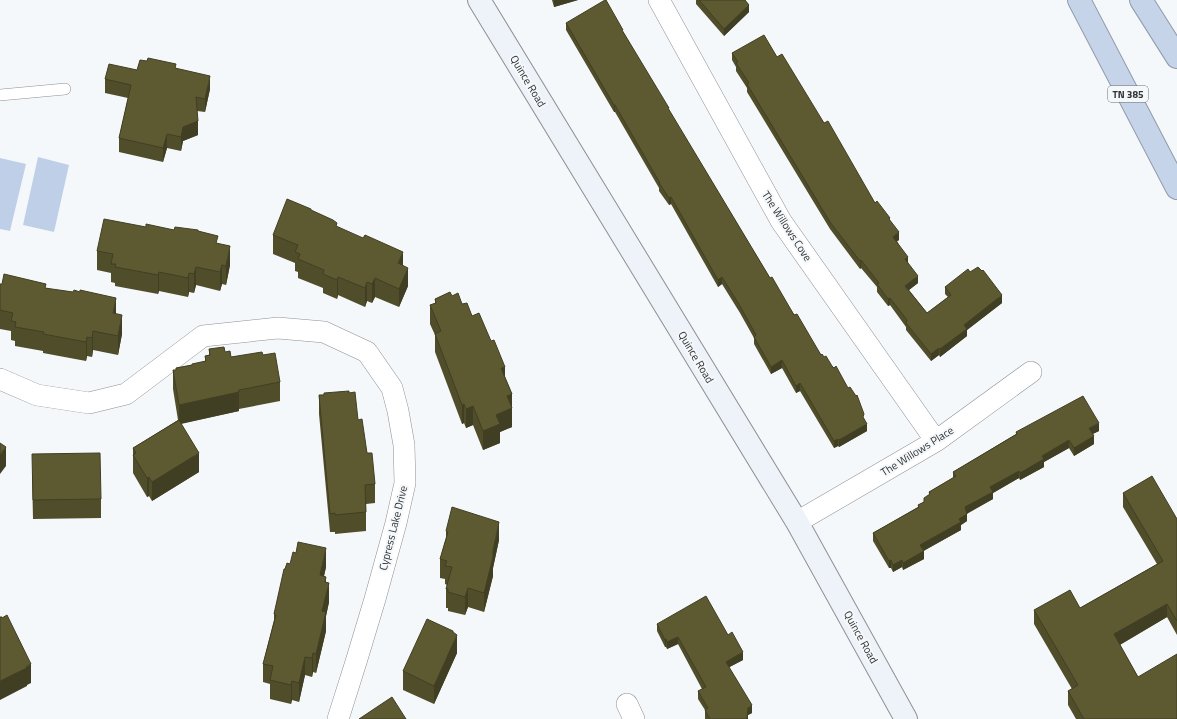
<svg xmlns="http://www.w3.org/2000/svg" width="1177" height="719" viewBox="0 0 1177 719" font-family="'Titillium Web',sans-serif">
  <rect width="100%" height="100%" fill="#f5f8fb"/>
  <path fill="#bfcfe7" d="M38,157L69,165L54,232L23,225Z
    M0,158L26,164L10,231L0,229Z"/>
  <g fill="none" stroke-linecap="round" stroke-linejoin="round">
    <defs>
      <path id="service" d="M0,95L65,89"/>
      <path id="minor" d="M659,0L781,221L936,441
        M0,379L37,395L89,403L126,394L203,336L278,328L324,332L367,352L392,388L398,411L404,445L405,483L396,523L375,599L356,662L338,719
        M797,522L936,441L1031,372
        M627,704L634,719"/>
      <path id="secondary" d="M479,0L797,522L906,719"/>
      <path id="motorway" d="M1079,0L1177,188
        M1141,0L1177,57"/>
    </defs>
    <use href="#service" stroke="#8f9194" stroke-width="12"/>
    <use href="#minor" stroke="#8f9194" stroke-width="22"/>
    <use href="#secondary" stroke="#8f9194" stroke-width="24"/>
    <use href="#motorway" stroke="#929baa" stroke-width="24"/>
    <use href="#service" stroke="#fff" stroke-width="11"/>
    <use href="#minor" stroke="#fff" stroke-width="21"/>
    <use href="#secondary" stroke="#eef2f9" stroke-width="22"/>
    <use href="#motorway" stroke="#c6d4ea" stroke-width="22"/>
  </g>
  <path fill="#504d2b" d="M552,0H578L554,7Z
    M696,0H745L749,12L724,36L696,4Z
    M566,23L623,32L669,111L770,278L821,355L864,419L867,431L839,447L838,446L834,448L800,391L796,393L782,368L771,374L754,344V338L740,313L722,284L718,287L671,204L669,205L659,191V188L615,112H614L566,30Z
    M732,53L777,57L824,123L875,203L890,221L899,240L897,241L918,283L909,290L927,313L948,297L945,294V287L970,272L1002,303L967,330V336L940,357L939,355L931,361L906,330V327L890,305L888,306L877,292V287L861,268L860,269L830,229L747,92V88L736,71V67L732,60Z
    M176,68L210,89L205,112L197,111L198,135L183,141L181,151L167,148L163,162L119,152V138L128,98L105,93V79L137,70Z
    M311,211L337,227L403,265L408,286L399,307L375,297L372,303L367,301L365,307L338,295L337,299L323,293V288L298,278V272L295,271V263L273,254V235Z
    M146,227L174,230L198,231L218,244L230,265L226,285L222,284L220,291L196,285L194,293L189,292L188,297L159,291L158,294L115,286V283L111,282V273L97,270V251Z
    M0,284L46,288L116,314L122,334L118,355L93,350L92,357L87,356L86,361L43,353V351L15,346V341L11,340V331L0,329Z
    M452,296L462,304L472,316L505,377L512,394V427L500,432V443L483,450L473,425L466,428L464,423L462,424L435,352V335L430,324V305L435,303V299Z
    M209,349L225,352L231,357L263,355L280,382V401L239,409V411L181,424L199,472L152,501L149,496L147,497L133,473V448L178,420L173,389V370H176V368L192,365L205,361V356L209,355Z
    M349,393L358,420L375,484V503L366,504V531L335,534V532H330L319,414V395Z
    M1099,431L1092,434L1094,444L1074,456L1069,448L1044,462V467L1020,480L1019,478L993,493V499L967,513V521L961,525V530L923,551L924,559L903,570L902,567L893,572L891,568H889L873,541V533L918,507V505L924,502L929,495V492L953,478V472L1016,434V432Z
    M32,473L101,499V518L33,519Z
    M1123,493L1177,519V635L1167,617L1120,645L1138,677L1177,719H1076L1068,705V691L1072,689L1034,624V610L1080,608L1157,564L1123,507Z
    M446,531L499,540L493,568V576L484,612L468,607L465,615L448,611V608H446V589L447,585L445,584V579L440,578V559L446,538Z
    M290,564L326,567L324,576L326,582L329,602L326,616V631L316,673L313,672L312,677L305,675L299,702L292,700L291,704L270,699V684L263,682V664L274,620V614L285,569Z
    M657,624L728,635L743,660L729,667L752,713L748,715V719H705V710L698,699V691L702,689L678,644L667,649L666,647H665L657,631Z
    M453,633L457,653L434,704L403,690V671Z"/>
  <path fill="#413f23" d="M554,0H578L554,7Z
    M749,5V12L724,36V29Z
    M210,76V89L205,112V99Z
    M614,105H615V112H614Z
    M198,121V135L183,141L181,151V137L183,127Z
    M167,134V148L163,162V148Z
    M671,197V204L669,205V198Z
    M899,232V240L893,244V237Z
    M230,246V265L226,285V266Z
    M403,252V270L398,263Z
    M908,257V264L905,259Z
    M861,260V268L860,269V261Z
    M222,265V284L220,291V272Z
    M196,267V285L194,293V274Z
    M408,268V286L399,307V289Z
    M159,272V291L158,294V275Z
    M189,273V292L188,297V278Z
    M918,276V283L905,293V286Z
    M338,277V295L337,299V280Z
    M722,277V284L718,287V280Z
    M375,278V297L372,303V284Z
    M367,282V301L365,307V288Z
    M1002,295V303L967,330V336L940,357V349L964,325Z
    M116,298V317L113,313Z
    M890,298V305L888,306V299Z
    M122,315V334L118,355V336Z
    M93,331V350L92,357V338Z
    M87,337V356L86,361V342Z
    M939,348V355L931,361V354Z
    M782,360V368L771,374V367Z
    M505,367V385L501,368Z
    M800,383V391L796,393V386Z
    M239,392V411L179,424V405Z
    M512,394V427L500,432V443L483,450V431L496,415L507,396Z
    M464,404V423L462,424V405Z
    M473,406V425L466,428V409Z
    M1099,423V431L1089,436V428Z
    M867,424V431L839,447V440Z
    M1094,436V444L1074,456V448Z
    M838,439V446L834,448V441Z
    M1069,440V448L1044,462V467L1020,480V473L1042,456Z
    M6,447V466L0,474V455Z
    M199,453V472L152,501V482Z
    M1019,471V478L993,493V499L965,515V507L990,487Z
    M149,477V496L147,497V478Z
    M967,514V521L961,525V530L920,553V545L959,519Z
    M499,522V540L493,568V576L484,612V593Z
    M326,548V567L320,594V575Z
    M924,551V559L903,570V563Z
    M891,560V568H889V561Z
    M902,560V567L893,572V565Z
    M326,577V594L329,583V602L326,616V631L316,673V654L322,611L325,582Z
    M468,588V607L465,615V597Z
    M1167,604V617L1114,648V634Z
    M453,631V644L457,635V653L434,704V686Z
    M678,637V644L667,649V642Z
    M666,639V647H665V640Z
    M743,652V660L726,669V662Z
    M313,653V672L312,677V658Z
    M305,657V675L299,702V683Z
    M31,664V683L27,685V686L0,700V681Z
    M292,681V700L291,704V685Z
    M752,705V713L748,715V719H747L748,708Z"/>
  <path fill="#5d5a32" stroke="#413f23" d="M605,0H606L623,30H622L669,108H668L770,278L772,277L794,315L797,314L821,355L822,354L824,357L826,356L832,366L834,368L836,366L848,388L850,387L856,396L857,395L864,414L863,417L867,424L839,440L838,439L834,441L800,383L796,386L782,360L771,367L754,337L756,335L740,306L722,277L718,280L671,197L669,198L659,183H660L615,105H614L566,23Z
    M699,0H745L749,5L724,29Z
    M764,35L777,57L782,54L824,123L828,121L875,203L877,201L890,218L889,219L899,232L893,237L908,257L905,259L918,276L905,286L927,313L951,295L945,287L968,269L970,272L978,267L982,271L983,270L1002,295L964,325L967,329L940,349L939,348L931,354L906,323L907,320L890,298L888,299L877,284L879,283L861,260L860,261L830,222L747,84L749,83L736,63L738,62L732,53Z
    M148,58L176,64L175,68L210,76L205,99L196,97L198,121L183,127L181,137L167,134L163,148L119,138L131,85L105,79L109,64L137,70L140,60L147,61Z
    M287,199L311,209V210L333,220L337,223L336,226L363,238L365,235L403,252L398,263L408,268L399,289L375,278L372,284L367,282L365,288L338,277L337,280L323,274L324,270L298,259L300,254L295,252L298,245L273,235Z
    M104,219L146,227V224L174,230L175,227L198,230V231L218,236L216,243L230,246L226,266L222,265L220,272L196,267L194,274L189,273L188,278L159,272L158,275L115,267L116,264H111L113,254L97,251Z
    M4,274L46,284L45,288L73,292L74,290L80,292V290L116,298L113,313L122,315L118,336L93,331L92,338L87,337L86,342L43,334L44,332L15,327L16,322L11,321L13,313L0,310V284H2Z
    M450,292L452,296L458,293L462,304L467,303L472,316L479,313L491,341L494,340L505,367L501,368L512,394L507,396L512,408L496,415L500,424L483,431L473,406L466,409L464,404L462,405L435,334L441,331L430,305L436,303L435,299Z
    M224,347L225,352L230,351L231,357L262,352L263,355L275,353L280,382L239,390V392L179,405L173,370H176V368L192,365V364L206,361L205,356L210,355L209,349Z
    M349,391V393L355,392L358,420L362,419L367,453H372L375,484L365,485L366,512L335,515V513L330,514L319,395H324V393Z
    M1083,396L1099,423L1089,428L1094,436L1074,448L1069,440L1042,456L1044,459L1020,473L1019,471L990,487L993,492L965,507L967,514L959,519L961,522L920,545L924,551L903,563L902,560L893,565L891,560L889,561L873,533L919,507L918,505L924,502V498L930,494L929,492L956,476L953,472L1017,434L1016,432Z
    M179,420L199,453L152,482L149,477L147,478L133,455L136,453L133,448Z
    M0,443L6,447L0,455Z
    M100,453L101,499L33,500L32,454Z
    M1152,476L1177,519V621L1167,604L1114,634L1138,677L1177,654V719H1084L1068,691L1078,685L1034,610L1070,590L1080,608L1163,561L1123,493Z
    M452,507L499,522L493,551V557L484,593L468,588L465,597L448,592V589H446L452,567L445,566L447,561L440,559L448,532L446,531Z
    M298,542L326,548L320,575L326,577L325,582L329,583L322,611L326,612L316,654L313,653L312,658L305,657L299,683L292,681L291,685L270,680L273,666L263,664L276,615L274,614L284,569H285L287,563L290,564L293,552L296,553Z
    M706,596L728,635L732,632L743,652L726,662L752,705L748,708L747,719H710L705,710L708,708L698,691L706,687L678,637L667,642L666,639L665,640L657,624Z
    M7,615L31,664L26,666L27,668L0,681V617H2V618Z
    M427,619L453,631V632L457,635L434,686L403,671Z
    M392,697L406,719H359Z"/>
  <g text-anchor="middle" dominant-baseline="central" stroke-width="4" stroke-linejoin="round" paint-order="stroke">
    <rect fill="#f5f8fb" stroke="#6b6d6e" stroke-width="1" x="1108" y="86" width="40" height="16" rx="3"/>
    <g font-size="10" font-weight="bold" fill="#303132">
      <text x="1128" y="94">TN 385</text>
    </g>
    <g font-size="11" fill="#303132" stroke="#f5f8fb">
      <text transform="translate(528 81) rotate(59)">Quince Road</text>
      <text transform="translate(787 226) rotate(57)">The Willows Cove</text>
      <text transform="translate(696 357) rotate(59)">Quince Road</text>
      <text transform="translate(917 451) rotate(-32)">The Willows Place</text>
      <text transform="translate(393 528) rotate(-76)">Cypress Lake Drive</text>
      <text transform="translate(861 637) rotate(61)">Quince Road</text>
    </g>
  </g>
</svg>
